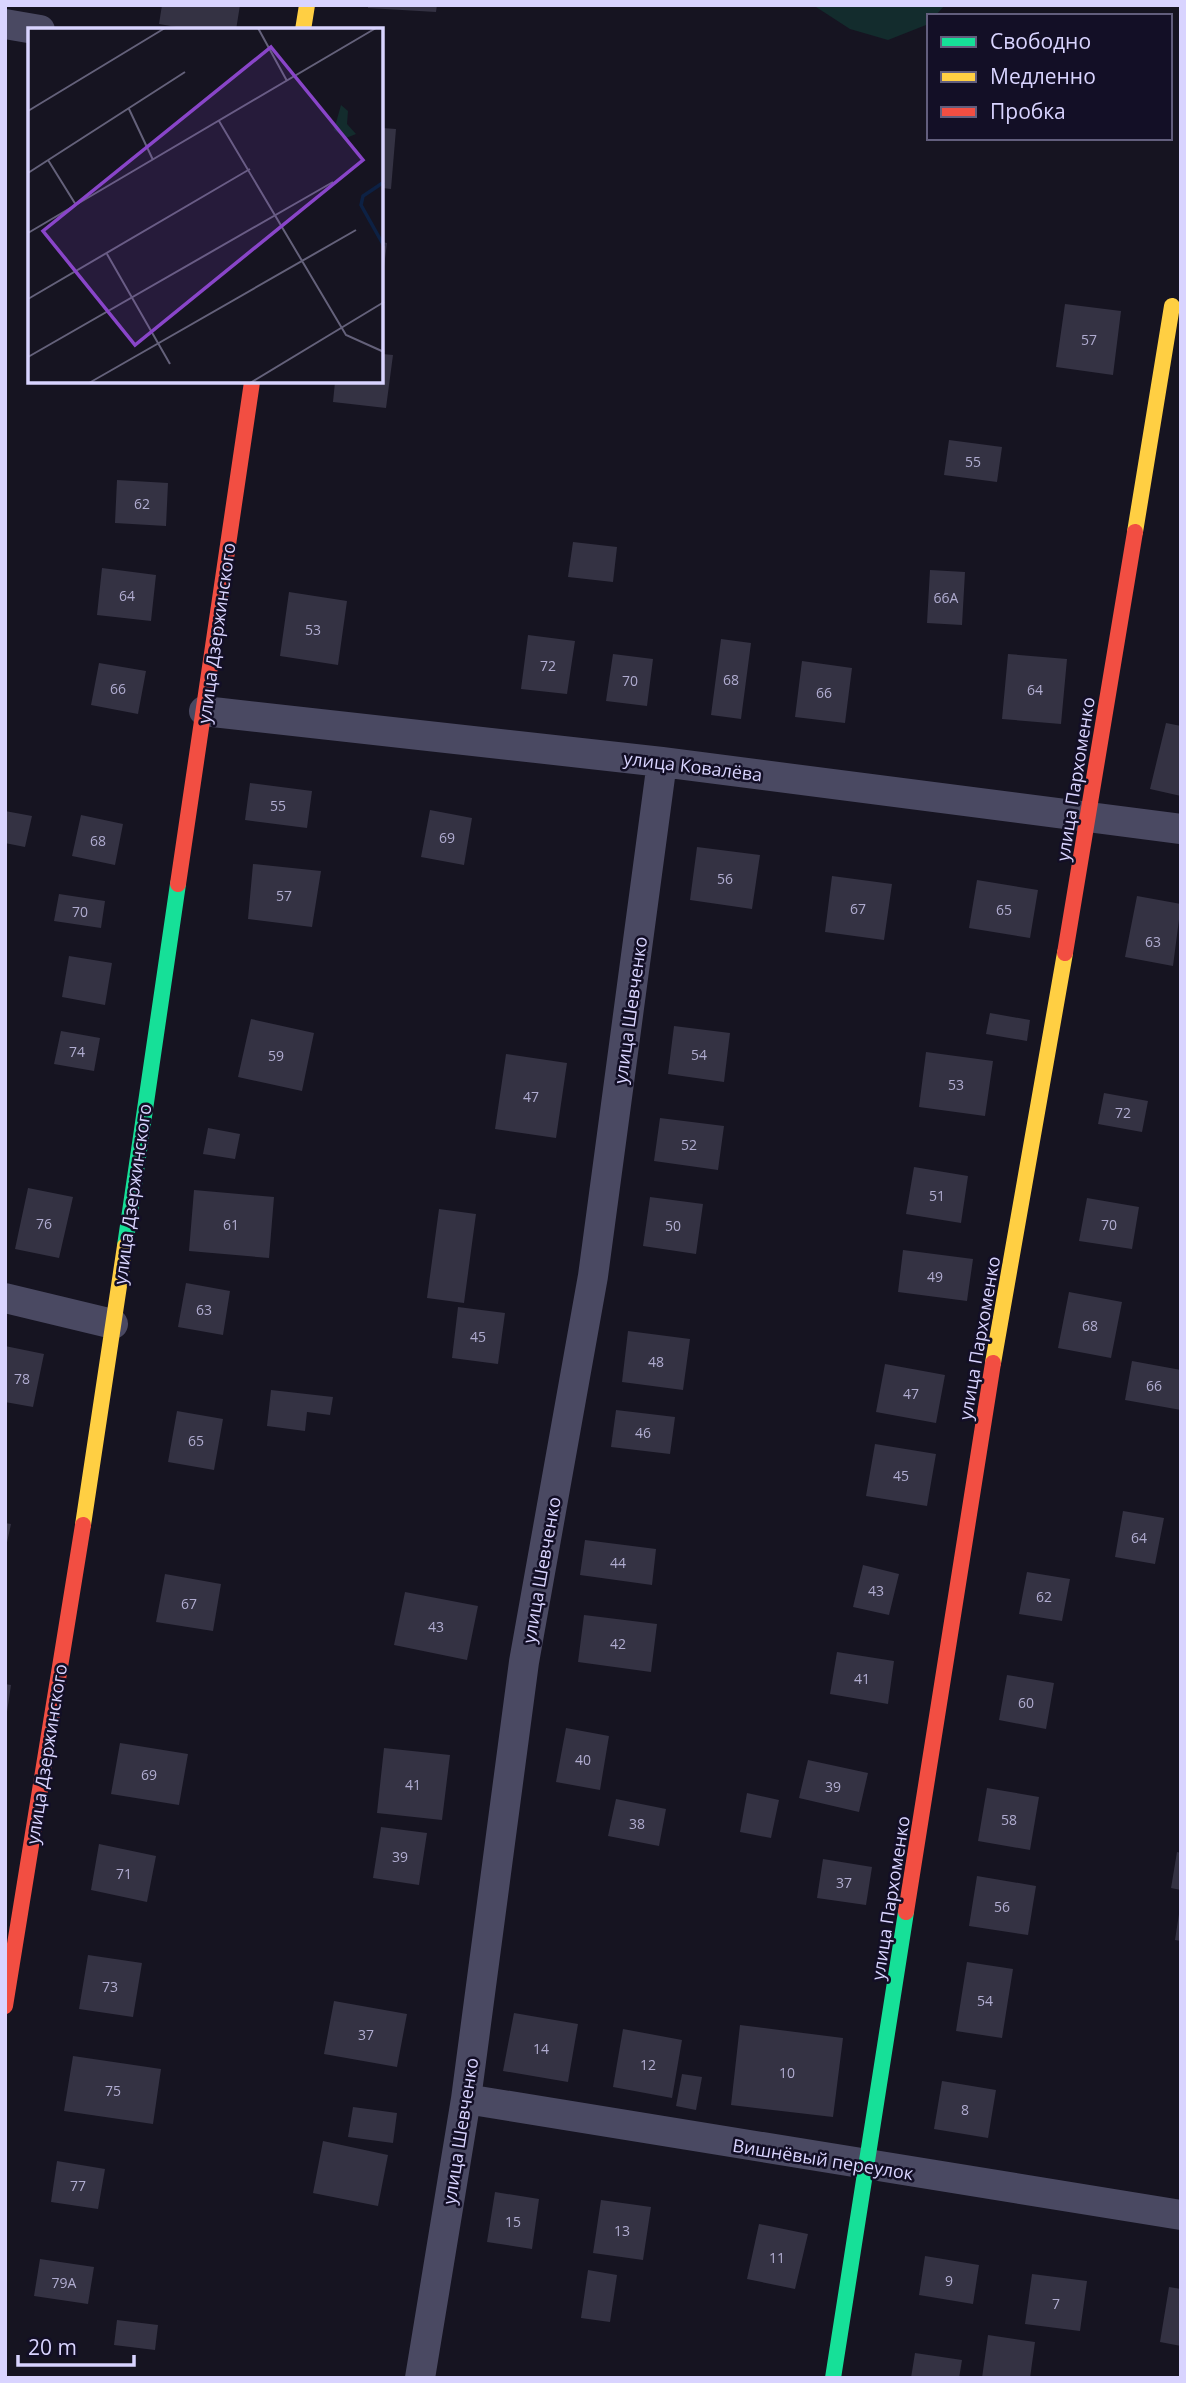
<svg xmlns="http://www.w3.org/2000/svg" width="1186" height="2383" viewBox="0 0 1186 2383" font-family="'Open Sans',sans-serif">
  <rect width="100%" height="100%" fill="#161421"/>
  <path fill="#132c2d" d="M813,5H945L935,16H929L926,25L888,40L850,29Z"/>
  <path fill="#343243" d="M162,5H240L236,30H194L159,24Z
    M368,5H437L436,12L368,8Z
    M382,128L396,129L391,189L382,188Z
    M382,242L387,243L383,275H382Z
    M1065,304L1121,311L1113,375L1056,367Z
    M382,354L393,355L386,408L333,402L335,382H382Z
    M949,440L1002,447L997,482L944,475Z
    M117,480L168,483L166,526L115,523Z
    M573,542L617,547L613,582L568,577Z
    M102,568L156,575L151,621L97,615Z
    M930,570L965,572L962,625L927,623Z
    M289,592L347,601L338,665L280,656Z
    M528,635L575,641L567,694L521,689Z
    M721,639L751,643L741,719L711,715Z
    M613,654L653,659L647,706L606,701Z
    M1008,654L1067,659L1061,724L1002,719Z
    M802,661L852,668L845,723L795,717Z
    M99,663L146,671L138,714L91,705Z
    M1166,723L1181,726V796L1150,789Z
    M250,783L312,791L307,828L245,820Z
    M430,810L472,818L464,865L421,857Z
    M5,811L32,816L25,847L5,843Z
    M81,815L123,824L115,865L72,856Z
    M697,847L760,855L752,909L690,900Z
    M253,864L321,871L312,927L248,919Z
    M832,876L892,884L884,940L825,932Z
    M977,880L1038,890L1030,938L969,928Z
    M59,894L105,901L101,928L54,921Z
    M1137,896L1181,904L1173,966L1125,957Z
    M69,956L112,963L105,1005L62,997Z
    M990,1013L1030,1020L1027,1041L986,1034Z
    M251,1019L314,1033L302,1091L238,1077Z
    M674,1026L730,1033L724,1082L668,1074Z
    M61,1031L100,1038L94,1071L54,1064Z
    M926,1052L993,1061L985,1116L919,1107Z
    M506,1054L567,1063L556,1138L495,1129Z
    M1104,1093L1148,1101L1142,1132L1098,1124Z
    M660,1118L724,1126L718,1170L654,1161Z
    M208,1128L240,1134L235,1159L203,1154Z
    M914,1167L968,1176L961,1223L906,1214Z
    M28,1188L73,1197L59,1258L15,1249Z
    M194,1190L274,1197L269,1258L189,1251Z
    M650,1197L703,1204L696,1254L643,1246Z
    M1087,1198L1139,1207L1132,1249L1079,1241Z
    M439,1209L476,1214L464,1303L427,1298Z
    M903,1250L973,1259L967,1301L898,1292Z
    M186,1283L230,1291L223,1335L178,1327Z
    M1069,1292L1122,1302L1111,1358L1058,1348Z
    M458,1307L505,1313L498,1364L452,1358Z
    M628,1331L690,1339L683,1390L622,1382Z
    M5,1346L44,1354L33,1407L5,1402Z
    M1132,1361L1181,1370V1410L1125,1400Z
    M885,1364L945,1375L936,1423L876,1412Z
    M271,1390L333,1397L330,1415L307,1412L305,1431L267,1426Z
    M616,1410L675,1417L670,1454L611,1447Z
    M177,1411L223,1419L214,1470L168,1462Z
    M875,1444L936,1454L927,1506L866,1496Z
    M1123,1511L1164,1518L1155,1564L1115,1557Z
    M5,1523L11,1524L6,1547H5Z
    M585,1540L656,1549L652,1585L580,1575Z
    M863,1565L899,1574L889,1615L853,1607Z
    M1027,1572L1070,1579L1062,1621L1019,1614Z
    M165,1574L221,1584L213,1631L156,1622Z
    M405,1592L478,1606L467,1660L394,1645Z
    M584,1615L657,1624L651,1672L578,1662Z
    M837,1652L894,1661L888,1704L830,1694Z
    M1007,1675L1054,1683L1046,1729L999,1720Z
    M5,1684L11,1685L7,1712H5Z
    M566,1728L609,1736L600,1790L556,1782Z
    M120,1743L188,1754L179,1805L111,1794Z
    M384,1748L450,1755L442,1820L377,1813Z
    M808,1760L868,1773L859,1812L799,1798Z
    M987,1788L1039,1797L1030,1850L978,1841Z
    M747,1793L779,1800L771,1838L740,1832Z
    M616,1799L666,1809L659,1846L608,1836Z
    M381,1827L427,1833L419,1885L373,1878Z
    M99,1844L156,1856L147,1902L91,1890Z
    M1177,1852L1181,1853V1890L1171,1888Z
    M823,1859L872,1867L866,1905L817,1898Z
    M977,1876L1036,1886L1028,1935L969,1926Z
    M1179,1914H1181V1941L1175,1940Z
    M88,1955L142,1963L133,2017L79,2009Z
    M967,1962L1013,1969L1002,2038L956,2031Z
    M334,2001L407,2014L397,2067L324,2054Z
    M514,2013L578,2024L568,2082L503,2071Z
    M740,2025L843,2038L833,2117L731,2105Z
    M623,2029L682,2040L672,2098L613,2087Z
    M73,2056L161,2069L153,2124L64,2111Z
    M682,2074L702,2077L696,2110L676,2106Z
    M942,2081L996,2090L988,2138L934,2129Z
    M353,2107L397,2113L393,2143L348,2137Z
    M323,2141L388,2155L378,2206L313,2193Z
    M57,2161L105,2169L98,2209L51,2202Z
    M495,2192L539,2199L532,2249L487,2242Z
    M601,2200L651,2207L643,2260L593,2253Z
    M759,2224L808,2234L795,2289L747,2279Z
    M925,2256L979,2265L973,2304L919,2295Z
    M40,2259L94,2267L88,2304L34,2296Z
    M588,2270L617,2275L610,2322L581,2318Z
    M1032,2274L1087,2281L1080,2331L1025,2324Z
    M1169,2287L1181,2289V2346L1160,2342Z
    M117,2320L158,2325L155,2350L114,2345Z
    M988,2335L1035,2342L1030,2378H982Z
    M915,2353L962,2360L959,2378H911Z"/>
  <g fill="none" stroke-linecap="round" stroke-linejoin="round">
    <path stroke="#4a4962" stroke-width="30" d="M5,24L40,30
      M204,711L662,762L1181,829
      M5,1298L113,1324
      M466,2099L1181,2215
      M420,2378L466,2099L524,1662L593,1276L662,762"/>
    <path stroke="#16e098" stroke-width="16" d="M125,1246L178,884
      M833,2378L906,1912"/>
    <path stroke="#ffcf43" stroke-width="16" d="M303,30L307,5
      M1135,532L1172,306
      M993,1363L1065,953
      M83,1525L125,1246"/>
    <path stroke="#f24e42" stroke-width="16" d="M178,884L252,382
      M1065,953L1135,532
      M906,1912L993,1363
      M5,2006L83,1525"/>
  </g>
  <g text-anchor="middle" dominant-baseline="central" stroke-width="5" stroke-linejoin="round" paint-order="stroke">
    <g font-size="14" fill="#b0acd0">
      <text x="1089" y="339">57</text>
      <text x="973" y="461">55</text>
      <text x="142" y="503">62</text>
      <text x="127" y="595">64</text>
      <text x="946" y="597">66А</text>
      <text x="313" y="629">53</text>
      <text x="548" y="665">72</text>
      <text x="731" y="679">68</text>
      <text x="630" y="680">70</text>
      <text x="118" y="688">66</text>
      <text x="1035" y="689">64</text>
      <text x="824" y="692">66</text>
      <text x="278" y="805">55</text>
      <text x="447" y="837">69</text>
      <text x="98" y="840">68</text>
      <text x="725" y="878">56</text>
      <text x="284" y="895">57</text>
      <text x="858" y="908">67</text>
      <text x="1004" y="909">65</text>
      <text x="80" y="911">70</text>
      <text x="1153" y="941">63</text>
      <text x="77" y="1051">74</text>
      <text x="699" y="1054">54</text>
      <text x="276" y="1055">59</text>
      <text x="956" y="1084">53</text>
      <text x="531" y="1096">47</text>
      <text x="1123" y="1112">72</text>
      <text x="689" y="1144">52</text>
      <text x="937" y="1195">51</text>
      <text x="44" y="1223">76</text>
      <text x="231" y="1224">61</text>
      <text x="1109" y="1224">70</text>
      <text x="673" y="1225">50</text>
      <text x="935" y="1276">49</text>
      <text x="204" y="1309">63</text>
      <text x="1090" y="1325">68</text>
      <text x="478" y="1336">45</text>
      <text x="656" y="1361">48</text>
      <text x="22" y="1378">78</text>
      <text x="1154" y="1385">66</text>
      <text x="911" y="1393">47</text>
      <text x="643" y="1432">46</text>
      <text x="196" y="1440">65</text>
      <text x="901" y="1475">45</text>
      <text x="1139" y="1537">64</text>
      <text x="618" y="1562">44</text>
      <text x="876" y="1590">43</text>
      <text x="1044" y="1596">62</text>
      <text x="189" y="1603">67</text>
      <text x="436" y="1626">43</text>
      <text x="618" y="1643">42</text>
      <text x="862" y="1678">41</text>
      <text x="1026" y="1702">60</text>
      <text x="583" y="1759">40</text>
      <text x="149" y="1774">69</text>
      <text x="413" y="1784">41</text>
      <text x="833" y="1786">39</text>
      <text x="1009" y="1819">58</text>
      <text x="637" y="1823">38</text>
      <text x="400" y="1856">39</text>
      <text x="124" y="1873">71</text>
      <text x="844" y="1882">37</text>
      <text x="1002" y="1906">56</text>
      <text x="110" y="1986">73</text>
      <text x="985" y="2000">54</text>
      <text x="366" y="2034">37</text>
      <text x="541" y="2048">14</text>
      <text x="648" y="2064">12</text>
      <text x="787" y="2072">10</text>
      <text x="113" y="2090">75</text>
      <text x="965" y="2109">8</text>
      <text x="78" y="2185">77</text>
      <text x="513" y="2221">15</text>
      <text x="622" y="2230">13</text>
      <text x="777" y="2257">11</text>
      <text x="949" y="2280">9</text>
      <text x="64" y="2282">79А</text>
      <text x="1056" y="2303">7</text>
    </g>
    <g font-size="18" fill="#d9d4ff" stroke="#130f26">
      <text transform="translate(216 633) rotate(-82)">улица Дзержинского</text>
      <text transform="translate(693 766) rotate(7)">улица Ковалёва</text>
      <text transform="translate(1075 779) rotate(-81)">улица Пархоменко</text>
      <text transform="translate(630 1010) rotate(-82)">улица Шевченко</text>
      <text transform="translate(132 1194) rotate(-82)">улица Дзержинского</text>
      <text transform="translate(979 1338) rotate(-80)">улица Пархоменко</text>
      <text transform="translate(541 1570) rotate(-80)">улица Шевченко</text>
      <text transform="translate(46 1754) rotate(-81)">улица Дзержинского</text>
      <text transform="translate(890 1898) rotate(-81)">улица Пархоменко</text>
      <text transform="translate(460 2131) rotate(-81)">улица Шевченко</text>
      <text transform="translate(823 2159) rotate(9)">Вишнёвый переулок</text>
    </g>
  </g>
  <g transform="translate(28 28)">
    <rect width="355" height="355" fill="#161421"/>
    <path d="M313,77L320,83L319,96L328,106L318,110L306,102Z" fill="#132c2d"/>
    <path fill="none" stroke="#0d2144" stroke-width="3.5" d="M356,154L335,168L333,177L356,218"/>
    <path fill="none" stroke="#64617a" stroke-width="2" d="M230,0L259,53M101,81L125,132M0,83L137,0M191,93L318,307L356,324M20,132L48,177M0,145L157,44M0,205L348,0M79,226L142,336M0,271L222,141M0,329L305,154M61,355L328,202M222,355L356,274"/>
    <path fill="#8945c9" fill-opacity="0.15" stroke="#8945c9" stroke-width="3.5" d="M243,19L335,132L107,317L15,203Z"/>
    <rect width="355" height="355" fill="none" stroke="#d9d4ff" stroke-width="3.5"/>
  </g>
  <rect width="1186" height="2383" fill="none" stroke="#d9d4ff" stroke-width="14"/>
  <rect x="927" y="14" width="245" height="126" fill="#130f26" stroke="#625e7d" stroke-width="2"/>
  <rect x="941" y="37" width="35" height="10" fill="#16e098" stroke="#625e7d" stroke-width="2"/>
  <text x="990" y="49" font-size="21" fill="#d9d4ff">Свободно</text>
  <rect x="941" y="72" width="35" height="10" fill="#ffcf43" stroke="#625e7d" stroke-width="2"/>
  <text x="990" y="84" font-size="21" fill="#d9d4ff">Медленно</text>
  <rect x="941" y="107" width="35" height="10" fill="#f24e42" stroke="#625e7d" stroke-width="2"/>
  <text x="990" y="119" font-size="21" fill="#d9d4ff">Пробка</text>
  <path d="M18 2355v10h116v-10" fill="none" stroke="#d9d4ff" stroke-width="3.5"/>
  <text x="28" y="2355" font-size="21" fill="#d9d4ff" stroke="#130f26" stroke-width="5" paint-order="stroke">20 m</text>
</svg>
